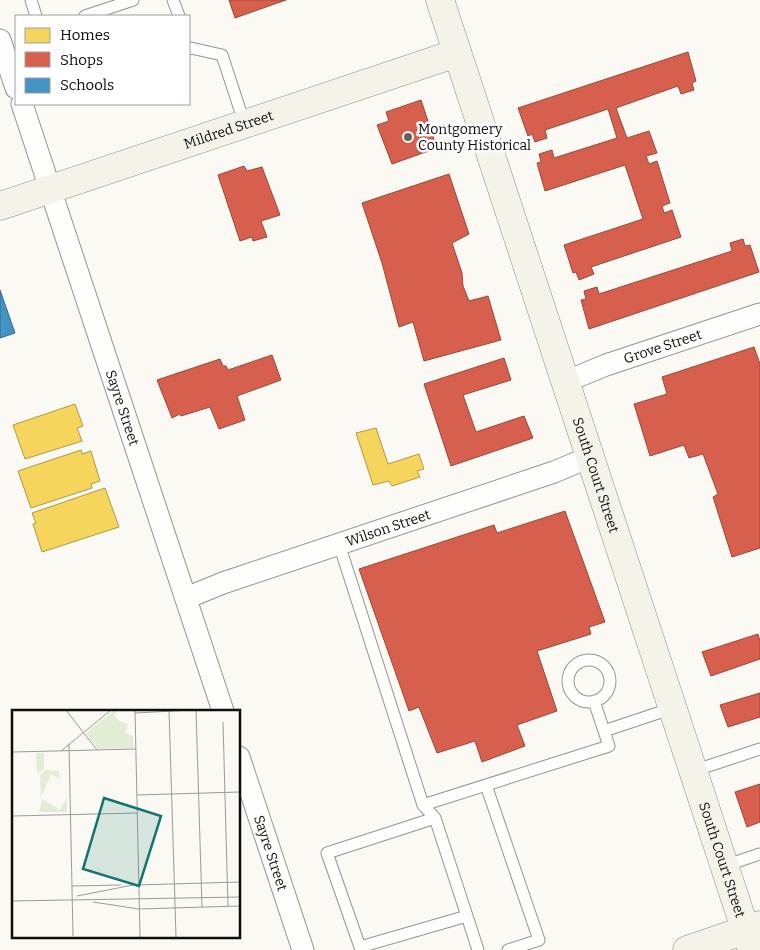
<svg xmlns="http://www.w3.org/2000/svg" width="760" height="950" font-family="Bitter,serif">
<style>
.homes{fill:#f6d55c;stroke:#b09945}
.shops{fill:#d6604d;stroke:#9a473a}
.schools{fill:#4393c3;stroke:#336b8d}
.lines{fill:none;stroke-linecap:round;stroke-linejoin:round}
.lane-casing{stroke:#949491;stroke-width:13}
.street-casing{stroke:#949491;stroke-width:23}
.secondary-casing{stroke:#8b8a88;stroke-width:29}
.lane{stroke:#fefefd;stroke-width:11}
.street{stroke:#fefefd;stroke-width:21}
.secondary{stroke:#f4f3ea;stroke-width:28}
.poi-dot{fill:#61605e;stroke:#fff;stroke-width:2}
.labels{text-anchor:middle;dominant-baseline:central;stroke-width:5;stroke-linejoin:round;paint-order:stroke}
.poi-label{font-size:14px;fill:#0e0e0e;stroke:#fff;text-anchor:start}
.street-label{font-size:14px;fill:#0e0e0e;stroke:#fff}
.inset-road{fill:none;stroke:#9c9b97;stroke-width:1}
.view{fill:#0f766e;fill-opacity:0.15;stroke:#0f766e;stroke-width:2.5}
.inset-edge{fill:none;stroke:#0e0e0e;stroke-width:2.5}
</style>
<rect width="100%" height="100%" fill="#faf9f3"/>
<path class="homes" d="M 75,404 L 83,426 L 77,428 L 82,441 L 25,459 L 13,425 Z
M 376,428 L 388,464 L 419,454 L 424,469 L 417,471 L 420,477 L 392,486 L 389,481 L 373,485 L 356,433 Z
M 81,450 L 82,454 L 91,451 L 100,481 L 91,484 L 92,488 L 31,508 L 18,471 Z
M 105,488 L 119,527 L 42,552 L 33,524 L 36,523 L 32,513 Z"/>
<path class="shops" d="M 229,0 L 286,0 L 235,18 Z
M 688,52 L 696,81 L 692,83 L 694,90 L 681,94 L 678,86 L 616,108 L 627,138 L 649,131 L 657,153 L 646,156 L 649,164 L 657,161 L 670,203 L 662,206 L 664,213 L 672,210 L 681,237 L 591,267 L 594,274 L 579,280 L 576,272 L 573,273 L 564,245 L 643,219 L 625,165 L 545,191 L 537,163 L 541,162 L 539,154 L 552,150 L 554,158 L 617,138 L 608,109 L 545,130 L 547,138 L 535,142 L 532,134 L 528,136 L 518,108 Z
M 421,100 L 437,148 L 392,164 L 377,125 L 389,121 L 386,112 Z
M 244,166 L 247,171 L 262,167 L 280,215 L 261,221 L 267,237 L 253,241 L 252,237 L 240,241 L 218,175 Z
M 449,174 L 469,234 L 452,243 L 462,273 L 463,286 L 469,301 L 488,296 L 501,340 L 424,361 L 413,322 L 399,327 L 382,263 L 362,203 Z
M 743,239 L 745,246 L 750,245 L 759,272 L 589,329 L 581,300 L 586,299 L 584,291 L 597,287 L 599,294 L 732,251 L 730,243 Z
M 754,347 L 760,364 L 760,548 L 732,557 L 713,497 L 718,494 L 703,454 L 689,458 L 684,445 L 650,456 L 634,404 L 667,394 L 662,377 Z
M 272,355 L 281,380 L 237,396 L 245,420 L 219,429 L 210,407 L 181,416 L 180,414 L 172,418 L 157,380 L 220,359 L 223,366 L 226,366 L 228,370 Z
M 504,358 L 511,380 L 463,395 L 476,432 L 524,416 L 533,438 L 451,466 L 424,384 Z
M 565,511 L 605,622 L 589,627 L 591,634 L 537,651 L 557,711 L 517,725 L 525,746 L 482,762 L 475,741 L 437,753 L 419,707 L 409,711 L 359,569 L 494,525 L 497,533 Z
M 758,634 L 760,641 L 760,659 L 711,676 L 702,652 Z
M 760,693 L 760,717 L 728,727 L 720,705 Z
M 760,784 L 760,822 L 747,827 L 735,792 Z"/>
<path class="schools" d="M 0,290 L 15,333 L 0,338 Z"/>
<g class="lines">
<defs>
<path id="lane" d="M 31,0 L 36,16
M 173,0 L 179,16
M 85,16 L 133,0
M 189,49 L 191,48 L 222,55 L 245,125
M 339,544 L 423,805 L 609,746 L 604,731 L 673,708
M568 681a21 21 0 1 1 42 0a21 21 0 1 1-42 0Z
M 594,701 L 604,731
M 693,771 L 760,749
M 486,785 L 539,940 L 508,950
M 423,805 L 435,818 L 327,853 L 360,947 L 467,916 L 478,950
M 435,818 L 467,916
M 724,866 L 760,854"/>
<g id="street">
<path d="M 0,40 L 16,88"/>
<path id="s1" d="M 22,104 L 223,711"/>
<path id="s2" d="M 565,382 L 606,365 L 760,314"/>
<path id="s3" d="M 186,598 L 223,583 L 554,472 L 590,457"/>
<path id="s4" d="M 239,757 L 303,950"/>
</g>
<g id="secondary">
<path id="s5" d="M 440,0 L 752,950"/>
<path id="s6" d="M 0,206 L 457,53"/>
<path d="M 687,950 L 760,925"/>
</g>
</defs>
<use href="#lane" class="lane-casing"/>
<use href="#street" class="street-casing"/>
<use href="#secondary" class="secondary-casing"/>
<use href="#lane" class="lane"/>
<use href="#street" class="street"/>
<use href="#secondary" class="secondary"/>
</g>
<circle class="poi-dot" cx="408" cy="137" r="5"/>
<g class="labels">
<g class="poi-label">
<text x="418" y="129">Montgomery<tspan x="418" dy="16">County Historical</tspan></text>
</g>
<g class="street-label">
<text stroke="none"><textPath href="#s6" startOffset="241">Mildred Street</textPath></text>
<text stroke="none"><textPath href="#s2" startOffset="104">Grove Street</textPath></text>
<text stroke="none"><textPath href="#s1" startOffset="320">Sayre Street</textPath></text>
<text stroke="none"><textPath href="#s5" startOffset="500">South Court Street</textPath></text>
<text stroke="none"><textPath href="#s3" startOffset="214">Wilson Street</textPath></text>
<text stroke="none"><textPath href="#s4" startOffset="101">Sayre Street</textPath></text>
<text stroke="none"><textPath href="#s5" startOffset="905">South Court Street</textPath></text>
</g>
</g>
<g transform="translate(12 710)">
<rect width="228" height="228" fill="#faf9f3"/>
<path d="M 103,0 L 107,0 L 102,5 L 107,11 L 116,14 L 113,23 L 121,26 L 122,38 L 86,39 L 74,23 ZM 34,60 L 47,61 L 48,69 L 39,64 L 29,87 L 28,65 ZM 55,87 L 55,102 L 27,102 L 30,89 L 48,100 Z" fill="#e3edd6"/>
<path d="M 24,43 L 32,43 L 32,59 L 25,64 Z" fill="#e3edd6"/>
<path class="inset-road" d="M 54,0 L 85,40M 123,0 L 128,227M 157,0 L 164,227M 184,0 L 190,197M 123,3 L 180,0M 211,12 L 216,196M 57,34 L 61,226M 49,41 L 99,0M 0,42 L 124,39M 125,85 L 228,82M 0,106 L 125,103M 124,175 L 228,172M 60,176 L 109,175M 65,186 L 121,175M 0,191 L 228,187M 81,192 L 127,199M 127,199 L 228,196"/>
<path class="view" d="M 92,88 L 149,106 L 127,176 L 71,159 Z"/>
<rect width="228" height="228" class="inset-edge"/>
</g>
<rect x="15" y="15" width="175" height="90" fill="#ffffff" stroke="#9f9f9f"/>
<rect x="25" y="28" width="25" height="15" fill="#f6d55c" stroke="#9f9f9f"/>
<text x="60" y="40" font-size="15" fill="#0e0e0e">Homes</text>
<rect x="25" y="52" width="25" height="15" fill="#d6604d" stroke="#9f9f9f"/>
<text x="60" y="65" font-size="15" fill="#0e0e0e">Shops</text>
<rect x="25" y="78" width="25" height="15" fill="#4393c3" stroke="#9f9f9f"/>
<text x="60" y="90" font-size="15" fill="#0e0e0e">Schools</text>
</svg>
